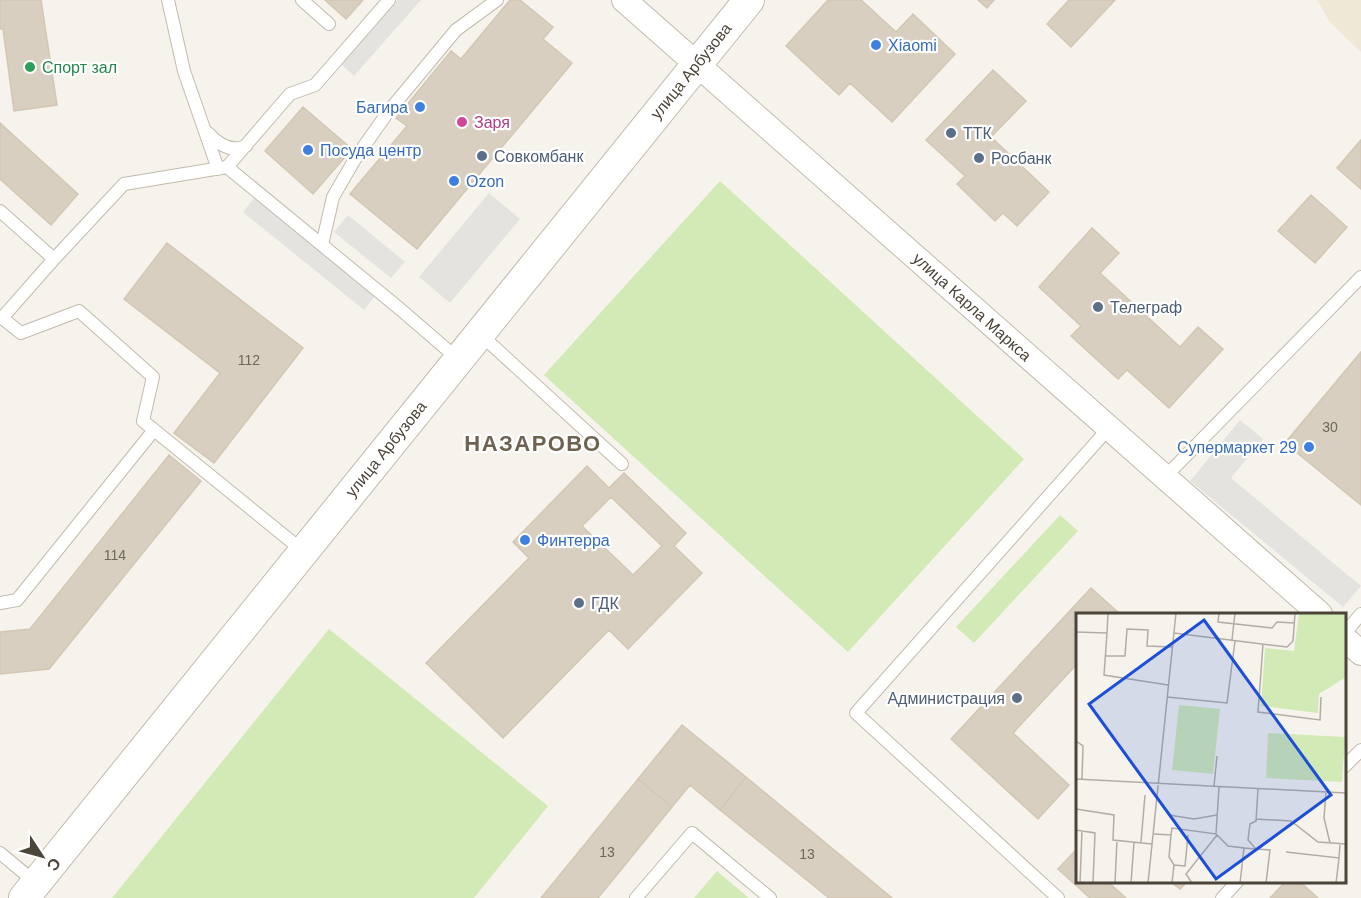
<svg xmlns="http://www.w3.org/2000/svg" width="1361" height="898" font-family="Helvetica,sans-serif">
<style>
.education{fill:#efe8d6}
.green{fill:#d2eab5}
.parking{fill:#e5e3e0}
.building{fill:#d8cfc1;stroke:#d3c7b4;stroke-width:1.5;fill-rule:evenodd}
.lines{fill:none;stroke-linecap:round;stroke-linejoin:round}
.service-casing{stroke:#c2bbae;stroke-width:14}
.minor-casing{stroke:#c2bbae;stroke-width:26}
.tertiary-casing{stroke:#c2bbae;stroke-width:32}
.service{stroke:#fff;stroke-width:12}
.minor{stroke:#fff;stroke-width:24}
.tertiary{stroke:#fff;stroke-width:30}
.shop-dot{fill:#3f7fe0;stroke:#fff;stroke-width:2}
.leisure-dot{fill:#2e9e5b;stroke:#fff;stroke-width:2}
.hotel-dot{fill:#d1479c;stroke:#fff;stroke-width:2}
.service-dot{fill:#5c6f8a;stroke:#fff;stroke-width:2}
.labels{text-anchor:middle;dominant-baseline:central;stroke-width:4.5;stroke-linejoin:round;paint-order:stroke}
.number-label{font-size:14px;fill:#6e675b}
.shop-label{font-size:16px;fill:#366cbe;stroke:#fff;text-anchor:start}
.leisure-label{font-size:16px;fill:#27864d;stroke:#fff;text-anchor:start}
.street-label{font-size:16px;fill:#4b4439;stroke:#fff}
.hotel-label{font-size:16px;fill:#b23c85;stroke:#fff;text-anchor:start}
.service-label{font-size:16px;fill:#4e5e75;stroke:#fff;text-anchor:start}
.district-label{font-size:22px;font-weight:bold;letter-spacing:1.5px;fill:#6e6250;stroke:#fff}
.inset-road{fill:none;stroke:#b2ada4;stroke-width:1.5}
.view{fill:#1d4ed8;fill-opacity:0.15;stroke:#1d4ed8;stroke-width:3}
.inset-edge{fill:none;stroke:#4b4439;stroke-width:3}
</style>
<rect width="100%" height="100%" fill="#f6f3ec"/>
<path class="education" d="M 1317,0 L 1361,0 L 1361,52 L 1330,22 Z"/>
<path class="green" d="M 720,181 L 1024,459 L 848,652 L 544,375 Z
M 1060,515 L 1078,531 L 974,643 L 956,627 Z
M 329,629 L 548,806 L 474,898 L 112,898 Z
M 717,871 L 749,898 L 694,898 Z"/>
<path class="parking" d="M 397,0 L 421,0 L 354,76 L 341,64 Z
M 489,193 L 520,219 L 450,303 L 419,277 Z
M 255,197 L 375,296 L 364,310 L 243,212 Z
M 348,215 L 405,262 L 391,278 L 334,232 Z
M 1240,420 L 1263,439 L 1231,478 L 1361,586 L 1343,607 L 1190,481 Z"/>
<path class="building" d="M 0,0 L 41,0 L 57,105 L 14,111 L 3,29 L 0,29 Z
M 325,0 L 363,0 L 346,19 Z
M 510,0 L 520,0 L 553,27 L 543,39 L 572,63 L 417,249 L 350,194 L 407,126 L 396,118 L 451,51 L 461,59 Z
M 828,0 L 861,0 L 896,32 L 913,14 L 955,54 L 892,122 L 850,83 L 839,95 L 786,46 Z
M 978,0 L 994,0 L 987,8 Z
M 1069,0 L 1115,0 L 1071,47 L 1047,24 Z
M 993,70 L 1026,101 L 991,137 L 1049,192 L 1017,226 L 1003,213 L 995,221 L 957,184 L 965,176 L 926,140 Z
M 303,107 L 352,149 L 313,194 L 265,151 Z
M 0,123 L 78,194 L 51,225 L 0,179 Z
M 1361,140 L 1361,189 L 1337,168 Z
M 1311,195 L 1347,227 L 1315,263 L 1278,231 Z
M 1092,228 L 1119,253 L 1100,273 L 1180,347 L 1198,327 L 1223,349 L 1169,408 L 1127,370 L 1118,379 L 1071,336 L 1081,326 L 1039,287 Z
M 167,243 L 303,348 L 214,463 L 174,433 L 220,373 L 124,299 Z
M 1361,352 L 1361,505 L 1285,443 Z
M 169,455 L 201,481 L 49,669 L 0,674 L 0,632 L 30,629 Z
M 587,466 L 609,488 L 624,473 L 686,533 L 674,546 L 702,573 L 628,649 L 609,630 L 503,738 L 426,663 L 529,558 L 513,542 ZM 611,497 L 662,546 L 633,575 L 582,526 Z
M 1091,588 L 1120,614 L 1078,614 L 1078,663 L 1013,733 L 1069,785 L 1038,819 L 951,739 Z
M 682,725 L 746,777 L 720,810 L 690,785 L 672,807 L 638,779 Z
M 746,777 L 892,898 L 829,898 L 720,810 Z
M 638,779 L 672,807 L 598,898 L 541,898 Z
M 1075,851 L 1078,854 L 1078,882 L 1108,882 L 1126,898 L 1090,898 L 1058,869 Z
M 1171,882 L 1187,882 L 1180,889 Z
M 1285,882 L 1300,882 L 1318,898 L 1270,898 Z"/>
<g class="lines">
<defs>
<path id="service" d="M 168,0 L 184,71 L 218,169
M 302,0 L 329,24
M 389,0 L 315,85 L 290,94 L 227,167 L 400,309 L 458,359
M 208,133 C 218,144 231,153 246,146
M 0,211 L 54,259 L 124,184 L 227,167
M 322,245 L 333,197 L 355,159 L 388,112 L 456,30 L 497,0
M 54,259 L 2,318 L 21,333 L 79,311 L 153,377 L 143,421 L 303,551
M 480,334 L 622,464
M 1164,478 L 1361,277
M 0,603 L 17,600 L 154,430
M 1344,634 L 1361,614
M 1344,767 L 1361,750
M 0,853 L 36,883
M 636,898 L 692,833 L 770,898
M 1058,898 L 856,713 L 1108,429
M 1222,898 L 1237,882"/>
<path id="minor" d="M 624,0 L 1320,614
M 1344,638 L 1361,653"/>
<path id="tertiary" d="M 24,898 L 749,0"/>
</defs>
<use href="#service" class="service-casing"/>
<use href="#minor" class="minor-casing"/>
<use href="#tertiary" class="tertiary-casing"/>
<use href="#service" class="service"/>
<use href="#minor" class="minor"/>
<use href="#tertiary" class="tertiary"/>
</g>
<g class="shop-dot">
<circle cx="876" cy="45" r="6"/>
<circle cx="420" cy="107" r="6"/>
<circle cx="308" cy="150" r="6"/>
<circle cx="454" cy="181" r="6"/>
<circle cx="1309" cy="447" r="6"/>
<circle cx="525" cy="540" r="6"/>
</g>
<circle class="leisure-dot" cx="30" cy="67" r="6"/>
<circle class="hotel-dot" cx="462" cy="122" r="6"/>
<g class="service-dot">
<circle cx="951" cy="133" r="6"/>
<circle cx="482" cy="156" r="6"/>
<circle cx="979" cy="158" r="6"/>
<circle cx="1098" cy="307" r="6"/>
<circle cx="579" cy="603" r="6"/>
<circle cx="1017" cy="698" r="6"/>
</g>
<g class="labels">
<g class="number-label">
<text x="249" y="360">112</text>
<text x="1330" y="427">30</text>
<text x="115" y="555">114</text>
<text x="607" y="852">13</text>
<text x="807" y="854">13</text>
</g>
<g class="shop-label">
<text x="888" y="45">Xiaomi</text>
<text x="408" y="107" text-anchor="end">Багира</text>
<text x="320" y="150">Посуда центр</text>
<text x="466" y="181">Ozon</text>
<text x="1297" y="447" text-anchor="end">Супермаркет 29</text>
<text x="537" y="540">Финтерра</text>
</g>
<g class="leisure-label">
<text x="42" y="67">Спорт зал</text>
</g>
<g class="street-label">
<text transform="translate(691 71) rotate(-51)">улица Арбузова</text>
<text transform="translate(972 307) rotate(42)">улица Карла Маркса</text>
<text transform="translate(386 449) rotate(-51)">улица Арбузова</text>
</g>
<g class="hotel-label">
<text x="474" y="122">Заря</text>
</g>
<g class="service-label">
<text x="963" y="133">ТТК</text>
<text x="494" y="156">Совкомбанк</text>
<text x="991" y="158">Росбанк</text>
<text x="1110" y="307">Телеграф</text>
<text x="591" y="603">ГДК</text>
<text x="1005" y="698" text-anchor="end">Администрация</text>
</g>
<g class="district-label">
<text x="533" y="443">НАЗАРОВО</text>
</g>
</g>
<g transform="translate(1076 613)">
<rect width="270" height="270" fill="#f6f3ec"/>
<path d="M 223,0 L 270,0 L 270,64 L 243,81 L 242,100 L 185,93 L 189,35 L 218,38 ZM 103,92 L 144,96 L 137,161 L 96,157 ZM 192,120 L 269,124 L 266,169 L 190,165 Z" fill="#d2eab5"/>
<path class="inset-road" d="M 143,0 L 142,9 L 196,15 L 201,9 L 218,10M 0,19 L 31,20 L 32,0M 31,20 L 28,62 L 92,72M 98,20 L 211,34 L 217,28 L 219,0M 156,27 L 159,0M 187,31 L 182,99 L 244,107 L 245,84M 30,43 L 49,43 L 51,16 L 72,17 L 71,33 L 96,34M 91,84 L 151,90 L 159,28M 0,128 L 7,133 L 6,166M 0,166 L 270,180M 138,173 L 141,143M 250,179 L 248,205 L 254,230M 0,196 L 38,202 L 37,227 L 76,231M 93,202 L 118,206 L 141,202M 180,206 L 215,208 L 242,229 L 270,231M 0,217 L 19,220 L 17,270M 78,221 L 95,222 L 96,215 L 140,221 L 143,174M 140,221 L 152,233 L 168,235 L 164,270M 95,222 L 93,244 L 98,252 L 109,253 L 112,222M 65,229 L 69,182M 168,235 L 180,236 L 172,227 L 174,211 L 180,208 L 182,176M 180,236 L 194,237 L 190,270M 210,239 L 263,245 L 264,231M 4,270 L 6,217M 39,270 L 41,227M 55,270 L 58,229M 72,270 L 100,0M 96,270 L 98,252M 116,270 L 110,261 L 141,222M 260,270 L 263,245"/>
<path class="view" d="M 128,7 L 255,182 L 140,266 L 13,91 Z"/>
<rect width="270" height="270" class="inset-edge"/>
</g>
<g transform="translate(42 856) rotate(126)" stroke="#ffffff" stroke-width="4.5" paint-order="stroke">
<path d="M0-4.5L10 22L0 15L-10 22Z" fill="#4b4439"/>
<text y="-9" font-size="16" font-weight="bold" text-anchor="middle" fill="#4b4439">С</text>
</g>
</svg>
